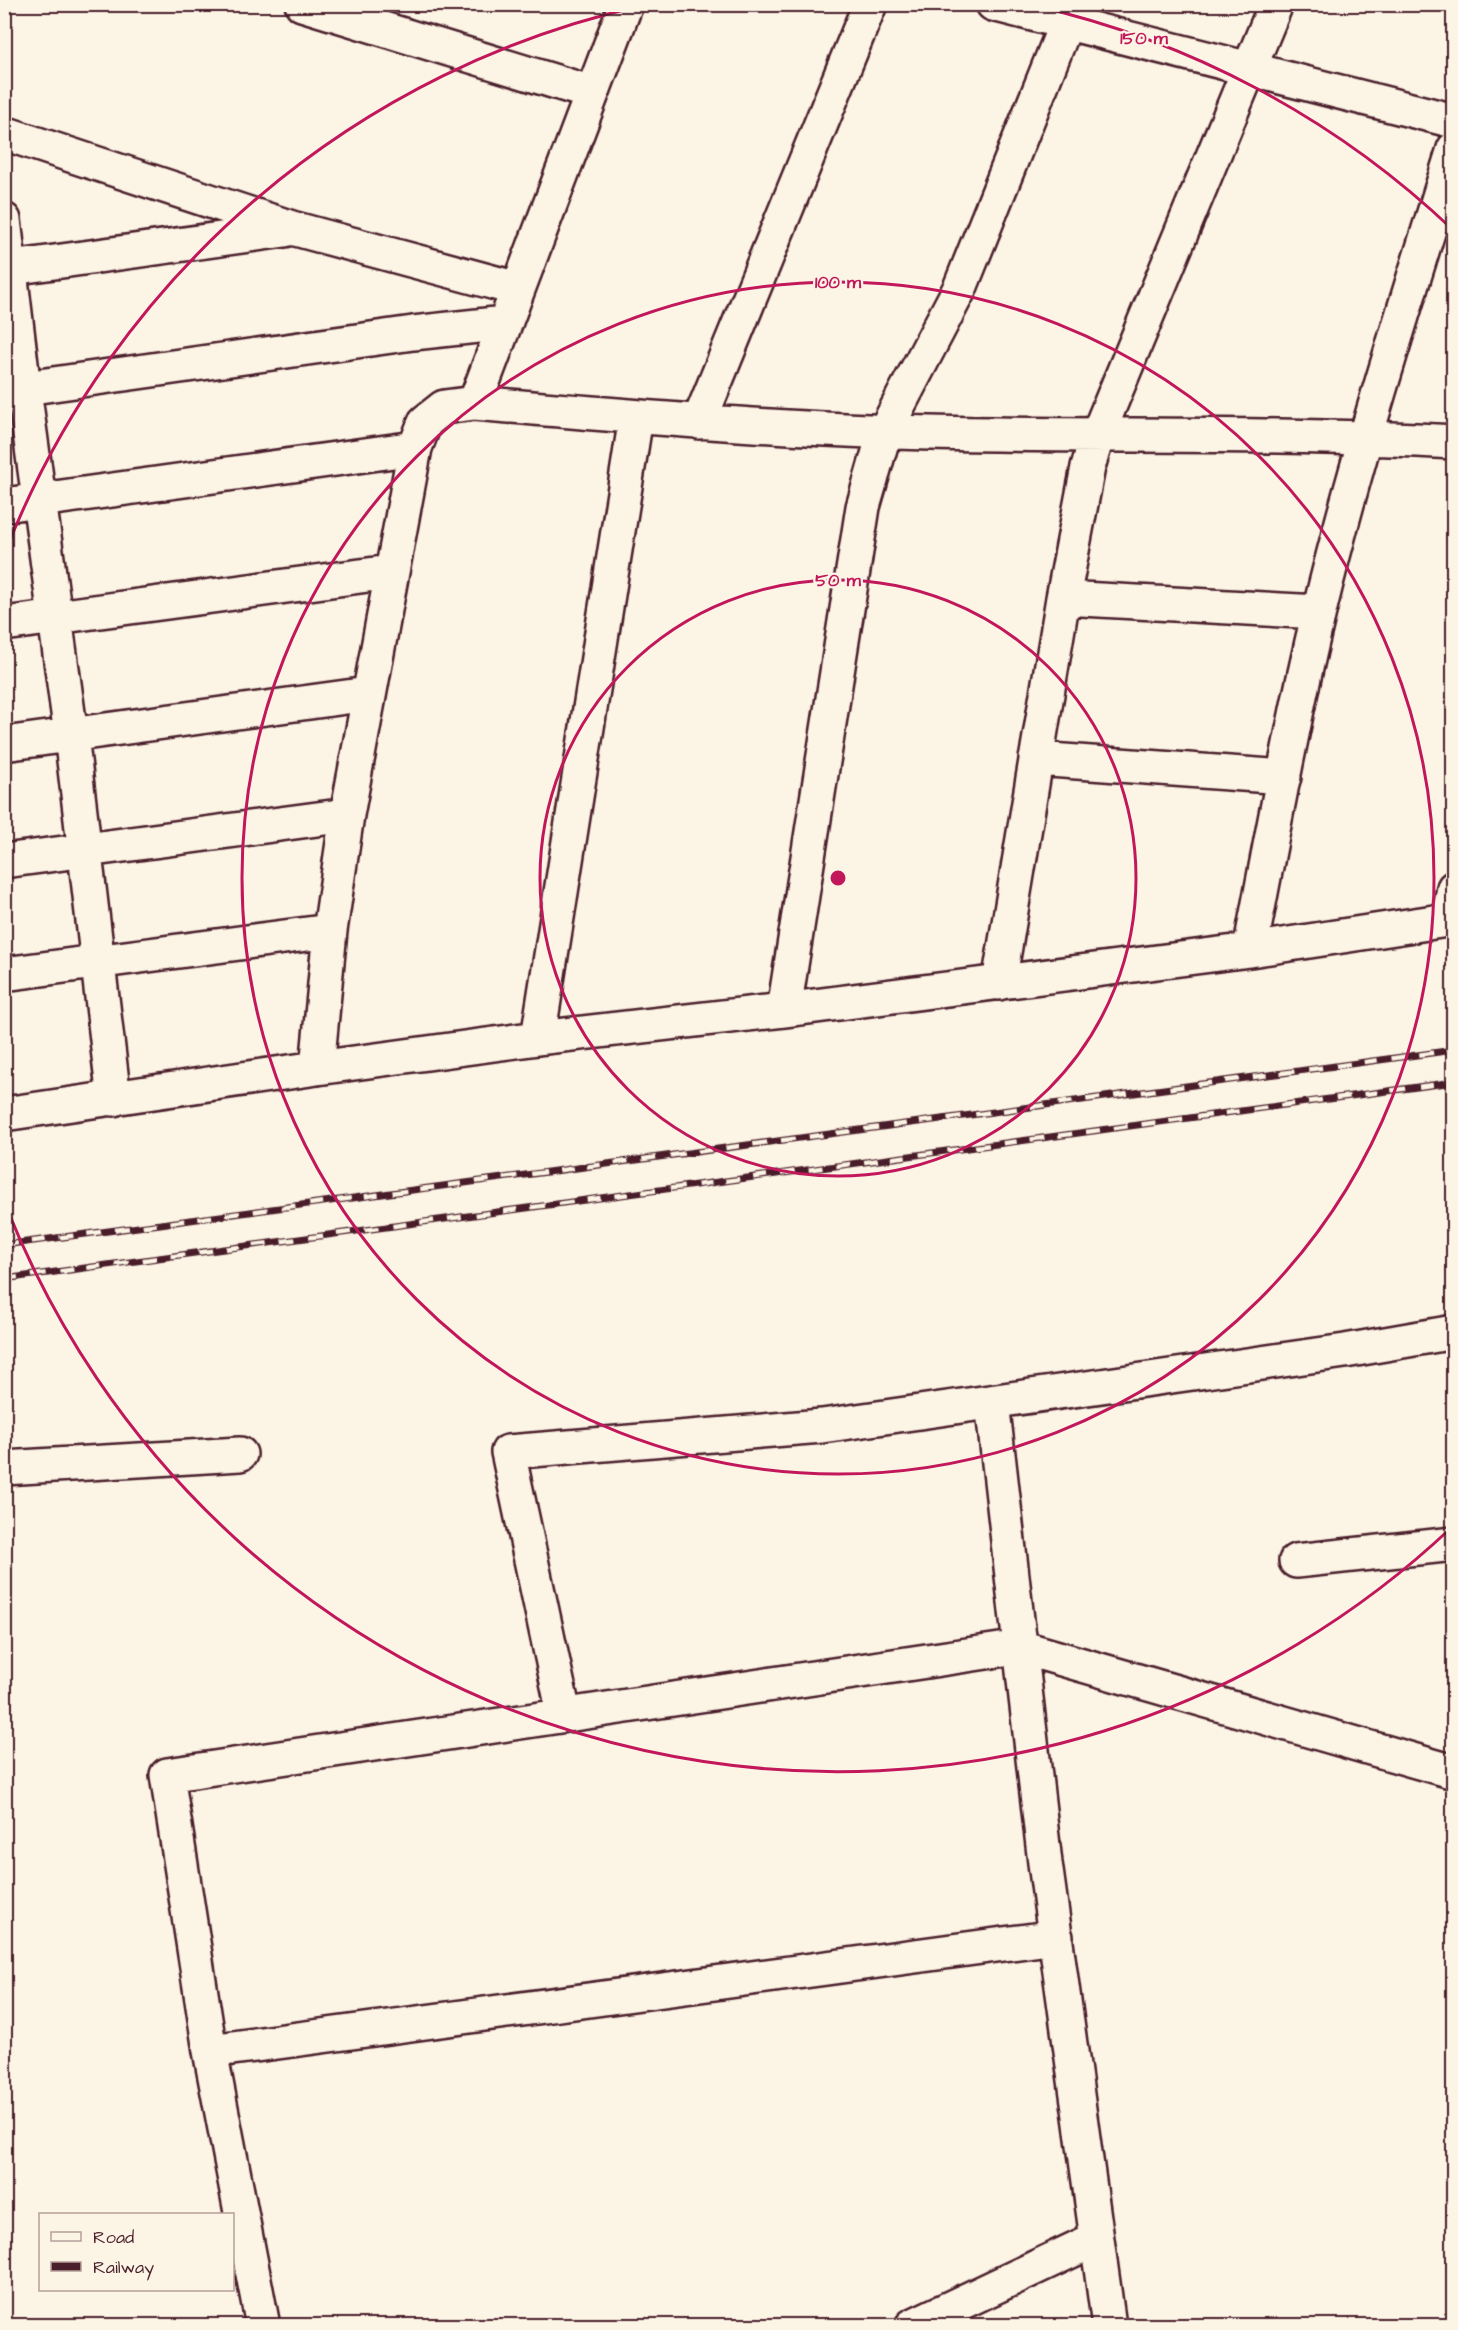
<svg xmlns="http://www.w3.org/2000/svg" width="1458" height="2330" font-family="'Architects Daughter',sans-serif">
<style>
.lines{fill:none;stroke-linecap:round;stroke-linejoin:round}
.street-casing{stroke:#4a1f2b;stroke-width:38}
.street{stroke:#fcf5e5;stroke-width:33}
.rail-casing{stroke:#4a1f2b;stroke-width:7}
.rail{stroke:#fcf5e5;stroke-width:4.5;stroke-dasharray:14;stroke-linecap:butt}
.ring{fill:none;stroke:#c2185b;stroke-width:3}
.centre{fill:#c2185b;stroke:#fcf5e5;stroke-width:3}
.ring-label{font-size:18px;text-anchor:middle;font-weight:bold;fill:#c2185b;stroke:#fcf5e5;stroke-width:4.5;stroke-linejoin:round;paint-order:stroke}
</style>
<rect width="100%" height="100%" fill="#fcf5e5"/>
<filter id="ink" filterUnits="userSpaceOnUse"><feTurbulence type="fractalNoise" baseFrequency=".0167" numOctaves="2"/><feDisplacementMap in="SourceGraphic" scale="12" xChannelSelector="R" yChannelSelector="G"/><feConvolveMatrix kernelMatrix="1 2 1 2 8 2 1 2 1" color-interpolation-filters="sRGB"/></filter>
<g filter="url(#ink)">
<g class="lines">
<defs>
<path id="street" d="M 302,4 L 592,93
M 993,4 L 1454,121
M 4,133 L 292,228 L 518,289
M 4,220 L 24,389 L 71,735 L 114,1099
M 4,269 L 285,230
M 4,391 L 413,333 L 505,323
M 475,403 L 626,4
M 699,422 L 870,4
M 4,505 L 415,448
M 1063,598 L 1319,612
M 4,624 L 390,572
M 4,744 L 368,694
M 1036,759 L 1284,777
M 4,861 L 347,815
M 1448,920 L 1454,888
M 1250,950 C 1272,837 1292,724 1319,612 C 1357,455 1406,303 1454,149
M 4,974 L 330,931
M 999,983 L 1063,598 L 1088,467 L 1098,434 L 1276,4
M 784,1010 L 863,507 L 885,431 L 960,288 L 1074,4
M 538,1038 L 636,417
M 317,1068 L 330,931 L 347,815 L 415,448 L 425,422 L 444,407 L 475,403 C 648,418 822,433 996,434 C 1149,436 1301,433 1454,442
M 4,1114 L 317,1068 L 538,1038 L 784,1010 L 1250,950 L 1454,919
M 992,1402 L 1045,1863 L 1109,2326
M 4,1468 L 240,1454
M 1296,1561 L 1454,1544
M 564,1714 L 508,1452 L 822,1426 L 1345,1351 L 1454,1332
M 210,2051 L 1056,1937
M 263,2326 L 210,2051 L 167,1775 L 1020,1647 L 1454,1772
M 912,2326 L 1096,2239"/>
</defs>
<use href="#street" class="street-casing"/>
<use href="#street" class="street"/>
<defs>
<path id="rail" d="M 4,1245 L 1454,1050
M 4,1279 L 1454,1082"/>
</defs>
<use href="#rail" class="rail-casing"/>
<use href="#rail" class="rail"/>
</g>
</g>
<g class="ring">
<circle cx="838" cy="878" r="298"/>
<circle cx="838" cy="878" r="596"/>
<path d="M1453 1526A894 894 0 0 1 6 1206M6 550A894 894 0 0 1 645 5M1031 5A894 894 0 0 1 1453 230"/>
</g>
<circle cx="838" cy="878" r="9" class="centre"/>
<g class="ring-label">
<text x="1144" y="44">150 m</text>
<text x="838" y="288">100 m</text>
<text x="838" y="586">50 m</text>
</g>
<rect width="1458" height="2330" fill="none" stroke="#fcf5e5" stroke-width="24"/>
<rect x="12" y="12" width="1434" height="2306" fill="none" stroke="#4a1f2b" stroke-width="2" filter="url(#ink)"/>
<rect x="39" y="2213" width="195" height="78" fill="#fcf5e5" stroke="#b59f9b" stroke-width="1.5"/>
<rect x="51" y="2232" width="30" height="9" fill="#fcf5e5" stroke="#b59f9b" stroke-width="1.5"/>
<text x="93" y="2243" font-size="18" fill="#4a1f2b">Road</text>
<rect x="51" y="2262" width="30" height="9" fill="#4a1f2b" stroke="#b59f9b" stroke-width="1.5"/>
<text x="93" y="2273" font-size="18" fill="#4a1f2b">Railway</text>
</svg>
